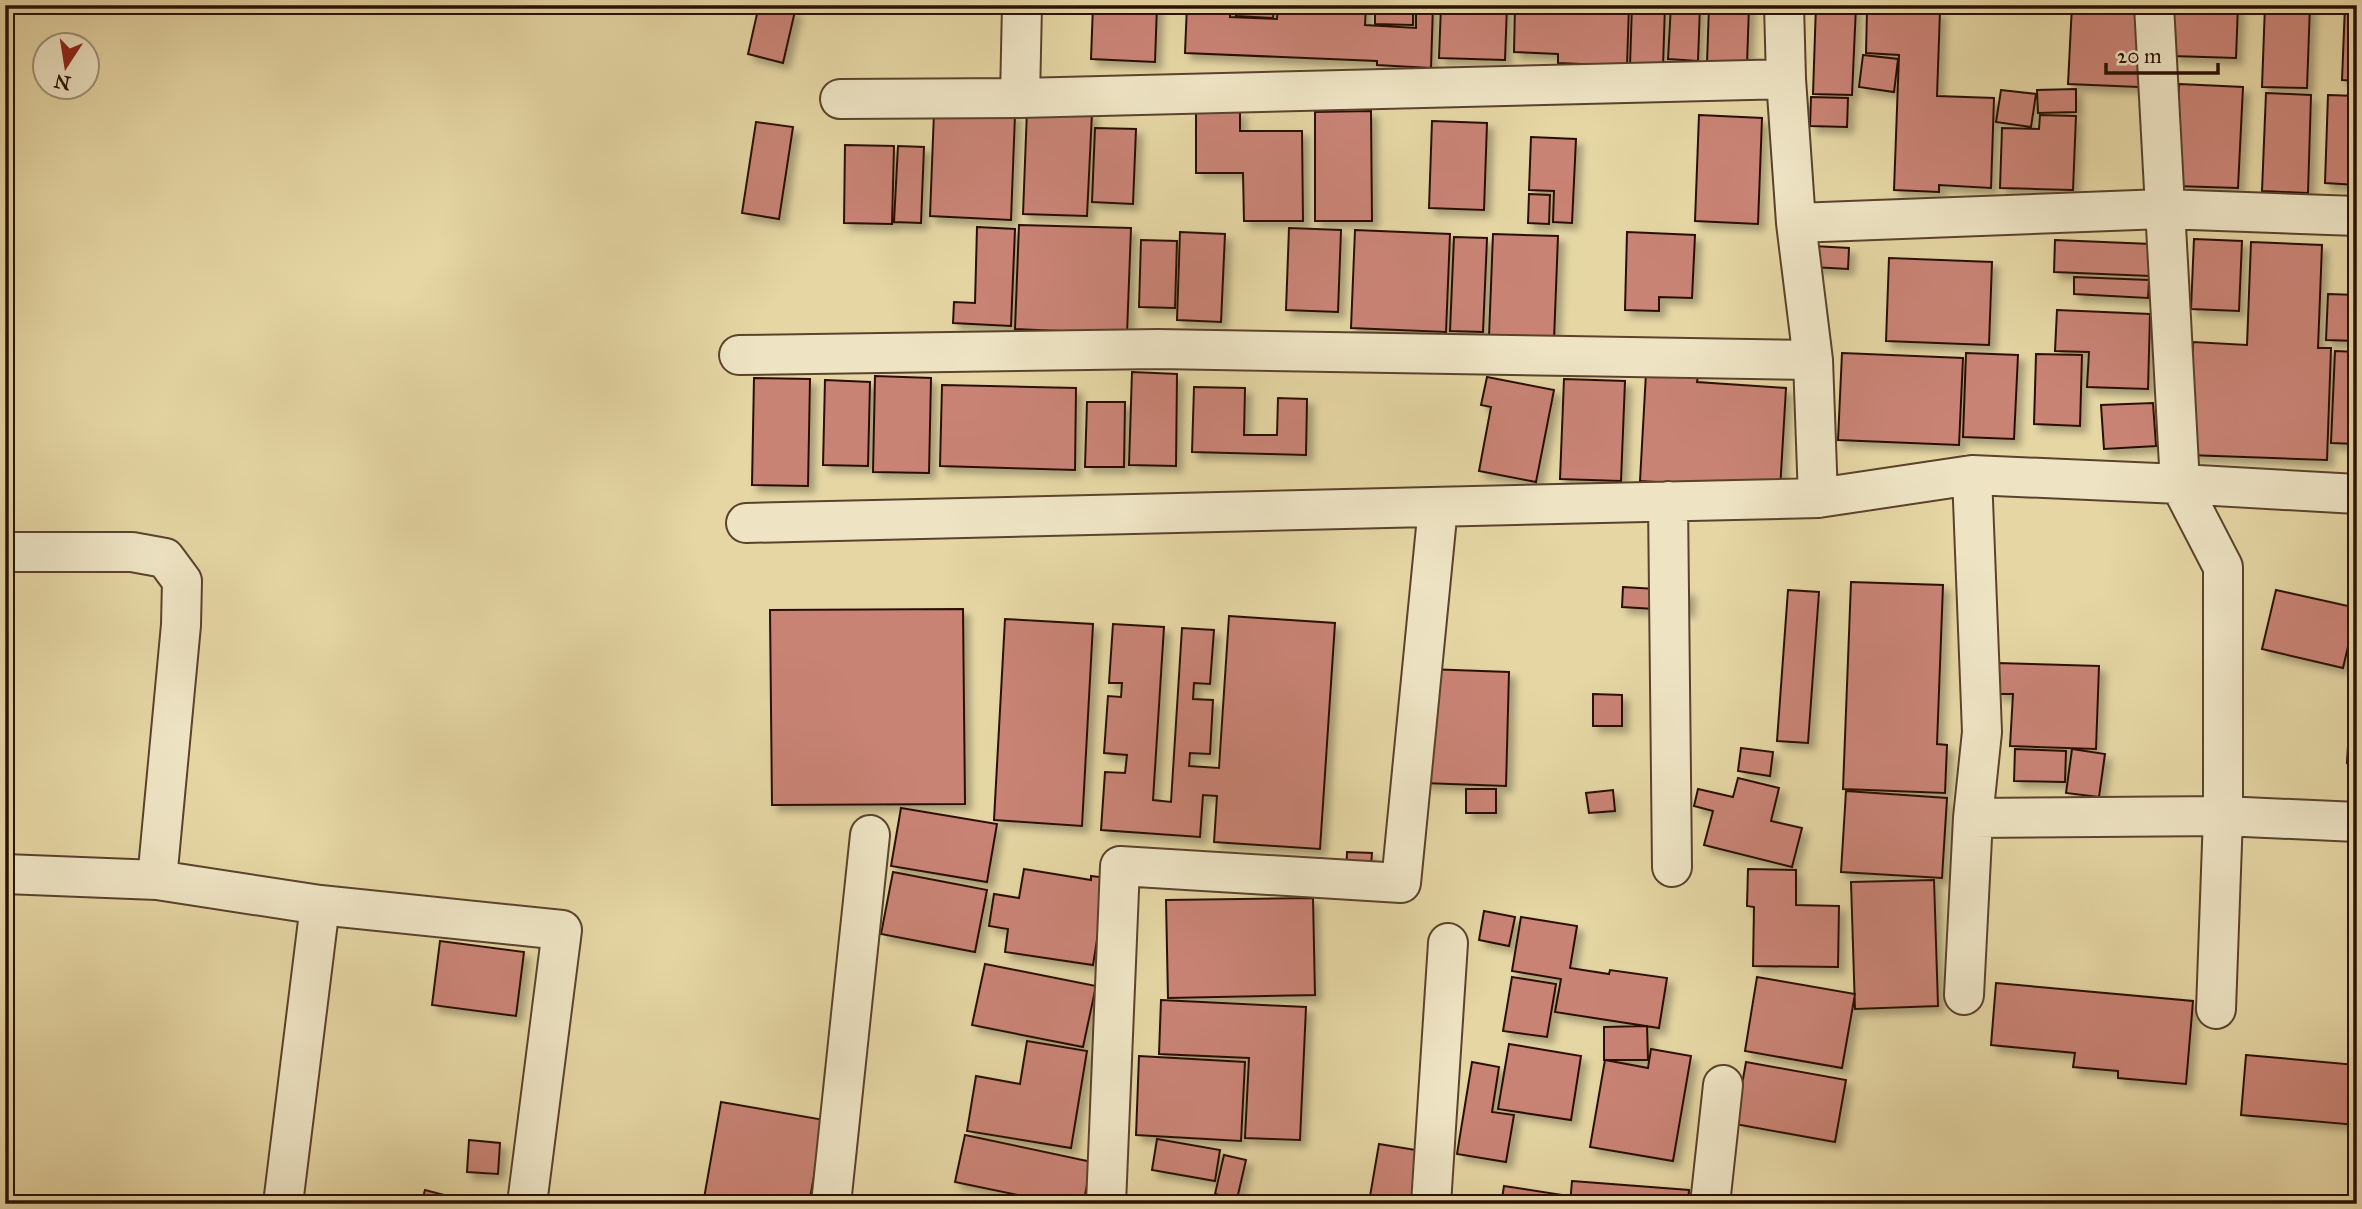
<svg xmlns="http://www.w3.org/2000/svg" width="2362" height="1209" font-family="'IM FELL Great Primer',serif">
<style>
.building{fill:#c98375;stroke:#2b1104;stroke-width:2;filter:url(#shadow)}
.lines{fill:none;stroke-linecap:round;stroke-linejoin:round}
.minor-casing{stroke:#5a422c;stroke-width:42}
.minor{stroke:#eee4c4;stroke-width:38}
</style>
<defs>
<filter id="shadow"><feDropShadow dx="6" dy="6" stdDeviation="3.5" flood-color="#0004"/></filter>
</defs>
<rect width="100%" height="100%" fill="#e5d6a4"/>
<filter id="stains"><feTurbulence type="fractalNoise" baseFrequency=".00286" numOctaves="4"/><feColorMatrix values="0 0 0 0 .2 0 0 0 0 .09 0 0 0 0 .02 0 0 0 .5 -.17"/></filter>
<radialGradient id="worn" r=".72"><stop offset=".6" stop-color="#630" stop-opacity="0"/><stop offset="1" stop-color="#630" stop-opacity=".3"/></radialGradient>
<path class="building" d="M 759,5 L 795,11 L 783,63 L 748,54 Z
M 1093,5 L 1157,5 L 1155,62 L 1091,59 Z
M 1187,5 L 1231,5 L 1230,17 L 1277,19 L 1278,5 L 1366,5 L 1365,25 L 1416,28 L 1416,5 L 1433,5 L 1431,68 L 1377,65 L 1377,61 L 1185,53 Z
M 1236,5 L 1274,5 L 1273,18 L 1236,16 Z
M 1375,5 L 1413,5 L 1413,25 L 1375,24 Z
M 1441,5 L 1507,5 L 1505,60 L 1439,58 Z
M 1515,5 L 1629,5 L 1627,66 L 1558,63 L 1558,54 L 1514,52 Z
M 1632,5 L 1665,5 L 1663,67 L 1630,66 Z
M 1671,5 L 1700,5 L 1698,61 L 1668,59 Z
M 1709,5 L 1749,5 L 1747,65 L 1707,63 Z
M 1816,5 L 1856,6 L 1852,95 L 1813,94 Z
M 2072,5 L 2142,5 L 2139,87 L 2068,84 Z
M 2174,5 L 2238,5 L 2236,58 L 2172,56 Z
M 2265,5 L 2310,5 L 2307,88 L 2262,87 Z
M 2345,5 L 2357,5 L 2357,81 L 2342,80 Z
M 1867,8 L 1940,11 L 1937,96 L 1994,98 L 1991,188 L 1939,185 L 1939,192 L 1894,190 L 1899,55 L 1866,53 Z
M 1863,55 L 1898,59 L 1894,92 L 1859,87 Z
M 2179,84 L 2243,87 L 2238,188 L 2175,186 Z
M 2076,89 L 2076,112 L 2038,113 L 2037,90 Z
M 2001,90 L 2036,94 L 2031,127 L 1996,122 Z
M 2266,93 L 2311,95 L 2308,193 L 2262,191 Z
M 2328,95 L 2357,96 L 2357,185 L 2325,183 Z
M 1811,97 L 1848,98 L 1847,127 L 1810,126 Z
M 1027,110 L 1092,113 L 1087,216 L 1023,214 Z
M 1240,111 L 1240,131 L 1302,131 L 1303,221 L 1244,221 L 1243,173 L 1196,173 L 1196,112 Z
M 1371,111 L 1372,221 L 1315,221 L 1315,112 Z
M 934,112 L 1015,114 L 1011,220 L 930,216 Z
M 1699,115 L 1762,118 L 1758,224 L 1695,221 Z
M 2040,115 L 2076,116 L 2073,190 L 2000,188 L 2002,128 L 2039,129 Z
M 1432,121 L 1487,123 L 1484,210 L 1429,208 Z
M 756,122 L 793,127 L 779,219 L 742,213 Z
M 1095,128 L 1136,129 L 1133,204 L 1092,202 Z
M 1531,137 L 1576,139 L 1572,223 L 1553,222 L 1554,191 L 1529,190 Z
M 845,145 L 894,146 L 892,224 L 844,223 Z
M 898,146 L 924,147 L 921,223 L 894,222 Z
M 1529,194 L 1550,195 L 1549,224 L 1528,223 Z
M 1019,225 L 1131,228 L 1127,334 L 1015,329 Z
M 977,227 L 1015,229 L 1011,326 L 953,323 L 954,302 L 975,303 Z
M 1289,228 L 1341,230 L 1338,312 L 1286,310 Z
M 1355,230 L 1450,234 L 1446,332 L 1351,328 Z
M 1180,232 L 1225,234 L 1221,322 L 1177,320 Z
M 1627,232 L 1695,235 L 1692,298 L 1659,297 L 1659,311 L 1625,310 Z
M 1493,234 L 1558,236 L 1554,340 L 1489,337 Z
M 1454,237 L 1487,238 L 1483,332 L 1450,331 Z
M 2194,239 L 2242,241 L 2239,311 L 2191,309 Z
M 1141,240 L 1177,241 L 1175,308 L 1139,307 Z
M 2055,240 L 2151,244 L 2150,276 L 2054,272 Z
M 2251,242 L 2322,245 L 2318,348 L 2331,348 L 2327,460 L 2188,455 L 2193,342 L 2247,345 Z
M 1813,246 L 1849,248 L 1848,269 L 1812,267 Z
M 1889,258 L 1992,262 L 1989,345 L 1886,341 Z
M 2074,277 L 2149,280 L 2148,298 L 2074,294 Z
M 2328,294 L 2357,295 L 2357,341 L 2326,340 Z
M 2057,310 L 2150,314 L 2148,389 L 2087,387 L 2089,352 L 2055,351 Z
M 2335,351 L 2357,352 L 2357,444 L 2331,443 Z
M 1842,353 L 1963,358 L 1959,445 L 1838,440 Z
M 1966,353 L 2018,355 L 2014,439 L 1963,437 Z
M 2036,354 L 2082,355 L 2080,426 L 2034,424 Z
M 1132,372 L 1177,374 L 1176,466 L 1129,465 Z
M 1646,373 L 1698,376 L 1697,382 L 1786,388 L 1780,490 L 1640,481 Z
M 875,376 L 931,378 L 929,473 L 873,472 Z
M 1487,377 L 1554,390 L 1536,482 L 1479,471 L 1491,407 L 1481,405 Z
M 754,378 L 810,379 L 808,486 L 752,485 Z
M 1564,379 L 1625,381 L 1621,481 L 1560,479 Z
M 825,380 L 870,382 L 868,466 L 823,465 Z
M 942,385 L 1076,388 L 1075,470 L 940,466 Z
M 1194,387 L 1245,388 L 1244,435 L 1277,435 L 1278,398 L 1307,399 L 1306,455 L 1192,452 Z
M 1087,402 L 1125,402 L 1124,467 L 1085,467 Z
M 2153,403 L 2156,446 L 2104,449 L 2101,405 Z
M 1851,582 L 1943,585 L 1937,744 L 1947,745 L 1945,793 L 1843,789 Z
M 1623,587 L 1689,591 L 1688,611 L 1622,607 Z
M 1788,590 L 1819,592 L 1808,743 L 1777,741 Z
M 2276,590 L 2357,608 L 2343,668 L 2262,649 Z
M 963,609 L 965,804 L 772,805 L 770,610 Z
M 1229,616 L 1335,623 L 1320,849 L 1214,842 L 1217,796 L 1203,795 L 1200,837 L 1101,830 L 1105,772 L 1125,773 L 1127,755 L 1104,753 L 1108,696 L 1121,697 L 1122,683 L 1109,683 L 1113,624 L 1164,627 L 1153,800 L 1171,802 L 1182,628 L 1214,630 L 1210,684 L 1194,683 L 1193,699 L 1213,700 L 1210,754 L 1190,753 L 1189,766 L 1219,768 Z
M 1005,619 L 1093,624 L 1082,826 L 994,820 Z
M 1997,663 L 2099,666 L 2096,749 L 2010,746 L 2013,694 L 1996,694 Z
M 1426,669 L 1509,672 L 1506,786 L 1423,783 Z
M 2357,679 L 2357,725 L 2352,725 Z
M 1593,694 L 1622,695 L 1622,726 L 1593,726 Z
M 2349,729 L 2357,730 L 2357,764 L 2347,763 Z
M 1741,748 L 1773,752 L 1770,776 L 1738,771 Z
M 2015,749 L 2066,751 L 2065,782 L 2014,781 Z
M 2072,749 L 2105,754 L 2099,797 L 2066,793 Z
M 1738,778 L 1779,788 L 1771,821 L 1802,828 L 1792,867 L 1704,845 L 1713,811 L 1694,806 L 1698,789 L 1733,797 Z
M 1466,789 L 1496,789 L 1496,813 L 1466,813 Z
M 1613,790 L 1615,811 L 1589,813 L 1586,793 Z
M 1846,791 L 1947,798 L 1942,878 L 1841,872 Z
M 901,808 L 997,824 L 987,882 L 891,866 Z
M 1347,852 L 1372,853 L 1370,879 L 1346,878 Z
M 1024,869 L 1091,880 L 1091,876 L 1107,878 L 1093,965 L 1005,952 L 1008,929 L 989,926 L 994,894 L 1019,898 Z
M 1748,869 L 1796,870 L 1796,905 L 1839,906 L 1838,967 L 1753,966 L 1754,907 L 1747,906 Z
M 893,872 L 987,890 L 975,952 L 881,934 Z
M 1934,880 L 1938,1006 L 1855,1009 L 1851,882 Z
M 1313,898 L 1315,995 L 1168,998 L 1166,900 Z
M 1484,911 L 1515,917 L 1509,946 L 1479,940 Z
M 1521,917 L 1577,926 L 1570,968 L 1609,974 L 1610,970 L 1667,978 L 1659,1028 L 1555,1012 L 1561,979 L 1512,971 Z
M 440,941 L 524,952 L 516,1016 L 432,1005 Z
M 985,964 L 1096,986 L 1083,1047 L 972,1025 Z
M 1512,977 L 1556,984 L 1547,1037 L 1503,1031 Z
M 1757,977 L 1855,994 L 1842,1068 L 1745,1051 Z
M 1996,983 L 2193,1001 L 2186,1084 L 2118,1078 L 2118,1071 L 2073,1067 L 2075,1053 L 1991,1045 Z
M 1161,1000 L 1306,1007 L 1300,1140 L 1245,1138 L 1249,1058 L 1159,1054 Z
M 1647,1026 L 1648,1060 L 1604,1060 L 1604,1027 Z
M 1027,1041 L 1087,1051 L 1071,1148 L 967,1131 L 976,1076 L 1020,1084 Z
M 1509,1044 L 1581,1056 L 1571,1120 L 1498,1109 Z
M 1651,1049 L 1691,1056 L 1673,1161 L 1590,1147 L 1605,1060 L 1648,1068 Z
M 2246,1055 L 2356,1065 L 2357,1058 L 2357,1125 L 2241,1115 Z
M 1139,1056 L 1245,1062 L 1241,1141 L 1136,1135 Z
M 1472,1062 L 1499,1067 L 1492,1112 L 1514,1115 L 1506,1162 L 1457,1154 Z
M 1746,1062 L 1846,1080 L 1835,1142 L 1735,1124 Z
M 721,1102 L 824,1120 L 809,1204 L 703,1204 Z
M 965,1135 L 1092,1162 L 1083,1204 L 1061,1204 L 955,1182 Z
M 1157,1139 L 1220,1150 L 1215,1181 L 1152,1170 Z
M 469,1140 L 500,1143 L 498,1174 L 467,1172 Z
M 1379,1144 L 1422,1151 L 1413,1204 L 1369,1202 Z
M 1224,1155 L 1246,1160 L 1237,1199 L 1215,1194 Z
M 1572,1181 L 1689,1190 L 1688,1204 L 1570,1204 Z
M 1504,1186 L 1569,1196 L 1568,1204 L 1501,1204 Z
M 425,1190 L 478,1204 L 421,1204 Z
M 976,1196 L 1043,1204 L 975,1204 Z"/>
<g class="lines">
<defs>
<path id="minor" d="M 2154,5 L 2180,484 L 2357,494
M 1786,79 L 1796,223 L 2163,209 L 2357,216
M 1020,98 L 1022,5
M 840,99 L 1020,98 L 1786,79 L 1784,5
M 1796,223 L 1813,360 L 1818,498 L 1972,475 L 2180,484 L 2223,567 L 2223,816 L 2216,1009
M 739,355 L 1158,349 L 1813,360
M 1668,501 L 1672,867
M 746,523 L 1818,498
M 5,552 L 132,552 L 165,558 L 182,581 L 181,625 L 157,880
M 1973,818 L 2223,816 L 2357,822
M 5,874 L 157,880 L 320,905
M 1964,995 L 1973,818 L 1982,732 L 1972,475
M 283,1204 L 320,905 L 562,930 L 527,1204
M 831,1204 L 870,835
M 1106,1204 L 1120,866 L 1401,883 L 1438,507
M 1431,1204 L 1448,943
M 1710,1204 L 1723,1085"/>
</defs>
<use href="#minor" class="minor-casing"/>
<use href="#minor" class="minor"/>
</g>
<rect width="2362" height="1209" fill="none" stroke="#e5d6a4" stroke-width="28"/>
<rect x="7" y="7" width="2348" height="1195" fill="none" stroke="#2b1104" stroke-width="3.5"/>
<rect x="14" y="14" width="2334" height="1181" fill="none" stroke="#2b1104" stroke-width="2"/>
<g transform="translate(66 66) rotate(192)"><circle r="33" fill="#eee4c4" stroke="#a09077" stroke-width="2"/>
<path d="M0-5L12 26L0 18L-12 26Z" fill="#8f2418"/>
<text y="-10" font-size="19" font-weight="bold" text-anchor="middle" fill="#2b1104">N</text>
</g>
<path d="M2106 63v10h112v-10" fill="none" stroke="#2b1104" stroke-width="3.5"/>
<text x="2117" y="63" font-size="21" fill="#2b1104" stroke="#eee4c4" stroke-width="5" paint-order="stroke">20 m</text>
<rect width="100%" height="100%" filter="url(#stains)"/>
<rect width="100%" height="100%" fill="url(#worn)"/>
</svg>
